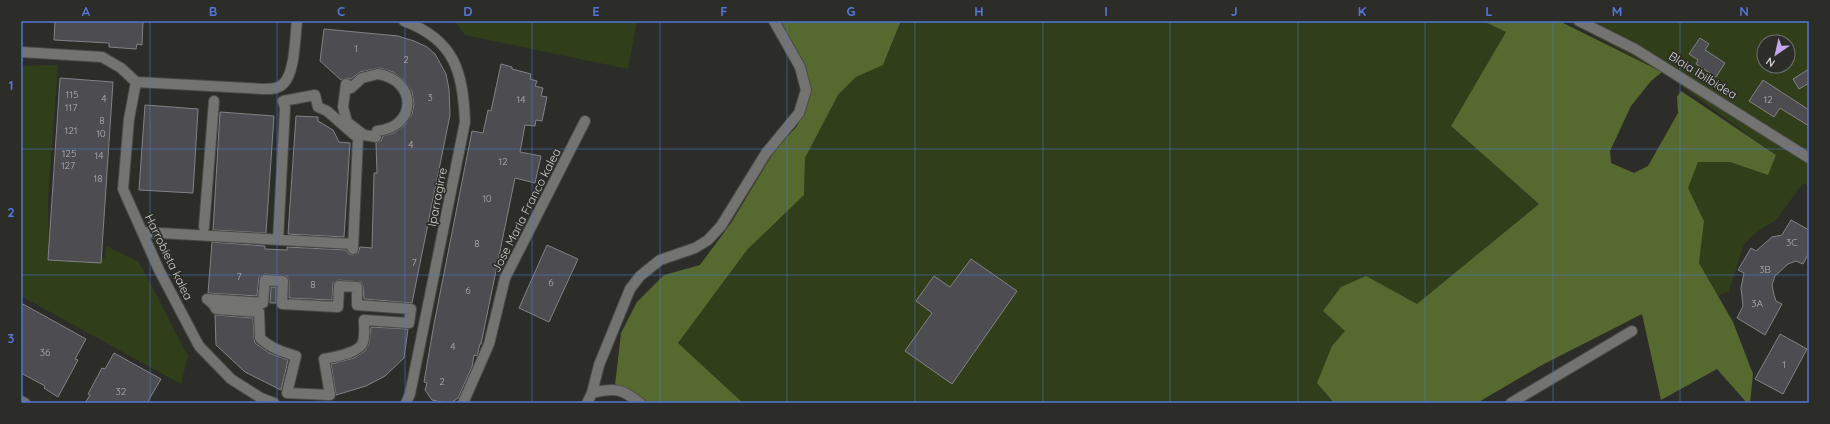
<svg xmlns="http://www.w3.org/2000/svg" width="1830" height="424" font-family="Quicksand,sans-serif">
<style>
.green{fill:#313e1a;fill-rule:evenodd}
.forest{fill:#566a30}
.building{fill:#4d4c50;stroke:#838186}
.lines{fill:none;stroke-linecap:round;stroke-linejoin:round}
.minor-casing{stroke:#4a4b47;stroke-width:12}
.minor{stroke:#737472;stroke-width:10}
.grid{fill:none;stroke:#5376d6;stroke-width:1;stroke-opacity:0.55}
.labels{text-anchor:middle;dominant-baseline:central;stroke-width:3.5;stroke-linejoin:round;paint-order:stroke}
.number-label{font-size:10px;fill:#b0b0b0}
.street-label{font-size:12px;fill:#d1d2d0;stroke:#2c2d29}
.neatline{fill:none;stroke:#5376d6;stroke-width:1.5}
.grid-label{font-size:13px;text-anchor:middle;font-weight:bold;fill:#5376d6}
</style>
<rect width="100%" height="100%" fill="#2c2d29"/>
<path class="green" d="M 455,21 L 637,21 L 628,69 L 465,35 Z
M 902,21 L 1483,21 L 1507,32 L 1451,126 L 1539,204 L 1417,305 L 1317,383 L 1334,403 L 743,403 L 678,343 L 747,250 L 804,195 L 805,158 L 838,95 L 856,77 L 883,65 Z
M 1567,21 L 1809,21 L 1809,186 L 1803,183 L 1776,220 L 1758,231 L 1744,244 L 1729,291 L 1718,296 L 1699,263 L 1704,221 L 1687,188 L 1698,162 L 1730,162 L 1768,175 L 1776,155 L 1662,72 ZM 1764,42 L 1788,42 L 1788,66 L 1764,66 Z
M 58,65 L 48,198 L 49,257 L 105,258 L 106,246 L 139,262 L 188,356 L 181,384 L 21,296 L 21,66 Z"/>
<path class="forest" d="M 778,21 L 901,21 L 883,65 L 856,77 L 838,95 L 805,158 L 804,195 L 747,250 L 678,343 L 743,403 L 630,403 L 615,385 L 621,333 L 637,302 L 664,275 L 700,265 L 731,223 L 775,150 L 797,126 L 808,102 Z
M 1483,21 L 1559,21 L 1662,72 L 1651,81 L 1631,106 L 1610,151 L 1611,163 L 1634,173 L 1648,166 L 1678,113 L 1677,97 L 1681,91 L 1776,155 L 1768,175 L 1730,162 L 1698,162 L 1688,188 L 1704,221 L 1699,263 L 1733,322 L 1753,374 L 1750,403 L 1747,403 L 1717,369 L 1661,400 L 1642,314 L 1542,365 L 1477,403 L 1334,403 L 1317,383 L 1332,346 L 1345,331 L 1323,311 L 1341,287 L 1366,276 L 1417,304 L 1539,204 L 1451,126 L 1506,32 Z"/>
<path class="building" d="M 55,21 L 143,21 L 142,45 L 137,44 L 136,49 L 109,47 L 109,43 L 54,40 Z
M 324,29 L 398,36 L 414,41 L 427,47 L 435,54 L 446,74 L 449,89 L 450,115 L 412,303 L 364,299 L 363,287 L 361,282 L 339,280 L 333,283 L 332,300 L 289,298 L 289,281 L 287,276 L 265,274 L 259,277 L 257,296 L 208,293 L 212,242 L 265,246 L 265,249 L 287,250 L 287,247 L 347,250 L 349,254 L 353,255 L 358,253 L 360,247 L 372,248 L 374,173 L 377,173 L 376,143 L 381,141 L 383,136 L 394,133 L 405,125 L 412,114 L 414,104 L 412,92 L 404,80 L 393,72 L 380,68 L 360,72 L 351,79 L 347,78 L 341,80 L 320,61 Z
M 1700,38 L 1709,44 L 1705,50 L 1725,63 L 1716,77 L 1696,64 L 1698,60 L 1689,54 Z
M 501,64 L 512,67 L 512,69 L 531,74 L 530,79 L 537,81 L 535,86 L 543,88 L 541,96 L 547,97 L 542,121 L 536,120 L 535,126 L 525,125 L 520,152 L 541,156 L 535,183 L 515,178 L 481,344 L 480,344 L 477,356 L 474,355 L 472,367 L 458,398 L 451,403 L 446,403 L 432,400 L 425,390 L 427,383 L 424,382 L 434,324 L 472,131 L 483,133 L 488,110 L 491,111 Z
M 1809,69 L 1809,83 L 1799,89 L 1793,79 Z
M 60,78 L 113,82 L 101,263 L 48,260 Z
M 1763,80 L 1809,110 L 1809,126 L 1780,108 L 1774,117 L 1749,101 Z
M 145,105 L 198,109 L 193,193 L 139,190 Z
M 220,112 L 274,116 L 266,233 L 213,230 Z
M 296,116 L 318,117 L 318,121 L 333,130 L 339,142 L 350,143 L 344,237 L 288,234 Z
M 1791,220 L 1809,230 L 1809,253 L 1803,264 L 1796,261 L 1788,264 L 1775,276 L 1772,285 L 1774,295 L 1776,301 L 1782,304 L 1765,335 L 1737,318 L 1743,306 L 1741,288 L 1744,273 L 1738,270 L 1751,248 L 1756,251 L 1772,237 L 1782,235 Z
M 547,245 L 578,259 L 549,322 L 519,308 Z
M 971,259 L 1017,291 L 952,384 L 905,351 L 932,313 L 916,301 L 934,276 L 950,287 Z
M 271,287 L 276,287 L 276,303 L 270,303 Z
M 21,303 L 86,339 L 75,359 L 78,360 L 58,397 L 44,388 L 45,386 L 21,373 Z
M 215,315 L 253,318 L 254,338 L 255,343 L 269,353 L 288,360 L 281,390 L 245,372 L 216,345 Z
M 371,327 L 408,329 L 404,358 L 385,376 L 366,386 L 336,395 L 331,364 L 354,358 L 365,351 L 369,343 Z
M 1780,334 L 1807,349 L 1783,394 L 1755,379 Z
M 114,353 L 161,379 L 147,403 L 85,403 L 90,395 L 88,394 L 102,368 L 105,369 Z"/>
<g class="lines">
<defs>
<path id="minor" d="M 404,21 C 455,40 463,72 465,122 L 410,394 L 406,403
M 1579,21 L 1635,49 L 1809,158
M 21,52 L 102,57 L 121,68 L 136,82 L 263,89 C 271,89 279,89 284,83 C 295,72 295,37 297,21
M 378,74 C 417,80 418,127 377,131 L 376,137 L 364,135 L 347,122 L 343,107 L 346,84 L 351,88 L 362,78 Z
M 136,82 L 129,119 L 123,189 L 159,270 L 199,346 L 231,379 L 261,398 L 274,403
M 204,227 L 214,101
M 142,232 L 353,244
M 278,240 L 285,108 L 283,101 L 315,95 L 318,107 L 327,111 L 358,138 L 353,249
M 265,280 L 283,281 L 282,304 L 338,307 L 339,286 L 357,287 L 357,305 L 411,309 L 409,323 L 364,320 C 364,327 365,335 363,342 C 360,353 334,357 324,359 L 330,395 L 287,393 L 296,356 C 283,352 270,348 260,338 L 259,312 L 216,309 L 213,304 L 207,299 L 263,303 Z
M 592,393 C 615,387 622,389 640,403
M 21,401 L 25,403
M 463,403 L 489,344 L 505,278 L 585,121
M 587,403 L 592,393 L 599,365 L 630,289 L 640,276 L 660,260 L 695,248 L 708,240 L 721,226 L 766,153 L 799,113 L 806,90 L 800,67 L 774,21
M 1511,403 L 1632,331"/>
</defs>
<use href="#minor" class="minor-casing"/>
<use href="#minor" class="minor"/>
</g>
<path class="grid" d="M 150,21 L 150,403M 277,21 L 277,403M 405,21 L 405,403M 532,21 L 532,403M 660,21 L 660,403M 787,21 L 787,403M 915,21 L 915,403M 1043,21 L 1043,403M 1170,21 L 1170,403M 1298,21 L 1298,403M 1425,21 L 1425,403M 1553,21 L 1553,403M 1680,21 L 1680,403M 21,149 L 1809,149M 21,275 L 1809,275"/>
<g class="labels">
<g class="number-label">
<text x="356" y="48">1</text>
<text x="406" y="59">2</text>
<text x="72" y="94">115</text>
<text x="430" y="97">3</text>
<text x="104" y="98">4</text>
<text x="521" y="99">14</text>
<text x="1768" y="99">12</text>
<text x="71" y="107">117</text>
<text x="102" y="120">8</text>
<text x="71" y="130">121</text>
<text x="101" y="133">10</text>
<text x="411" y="144">4</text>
<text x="69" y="153">125</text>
<text x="99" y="155">14</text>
<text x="503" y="161">12</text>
<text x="68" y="165">127</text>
<text x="98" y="178">18</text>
<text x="487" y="198">10</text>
<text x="1792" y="242">3C</text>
<text x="477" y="243">8</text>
<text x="414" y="262">7</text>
<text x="1765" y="269">3B</text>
<text x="239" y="276">7</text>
<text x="551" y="282">6</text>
<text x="313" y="284">8</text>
<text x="468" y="290">6</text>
<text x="1757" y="303">3A</text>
<text x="453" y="346">4</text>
<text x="45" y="352">36</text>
<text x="1784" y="364">1</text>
<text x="442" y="381">2</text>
<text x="121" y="391">32</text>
</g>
<g class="street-label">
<text transform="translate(1703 75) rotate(32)">Blaia Ibilbidea</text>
<text transform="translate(437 197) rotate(-79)">Iparragirre</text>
<text transform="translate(526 210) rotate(-63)">Jose Maria Franco kalea</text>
<text transform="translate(169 257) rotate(64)">Harrobieta kalea</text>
</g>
</g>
<rect width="1830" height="424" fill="none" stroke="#2c2d29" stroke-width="44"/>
<g transform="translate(1776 54) rotate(214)"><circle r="19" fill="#2c2d29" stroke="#6e6f6c"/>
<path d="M0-3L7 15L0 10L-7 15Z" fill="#c7a6ef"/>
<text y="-6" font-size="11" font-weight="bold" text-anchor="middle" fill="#d1d2d0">N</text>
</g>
<rect x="22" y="22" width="1786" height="380" class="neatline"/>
<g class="grid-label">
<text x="86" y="16">A</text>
<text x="213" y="16">B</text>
<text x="341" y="16">C</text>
<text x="468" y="16">D</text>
<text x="596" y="16">E</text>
<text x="724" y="16">F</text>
<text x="851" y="16">G</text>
<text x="979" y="16">H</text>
<text x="1106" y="16">I</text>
<text x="1234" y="16">J</text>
<text x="1362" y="16">K</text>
<text x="1489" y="16">L</text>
<text x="1617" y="16">M</text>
<text x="1744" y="16">N</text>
<text x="11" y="90">1</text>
<text x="11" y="217">2</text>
<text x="11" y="343">3</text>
</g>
</svg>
